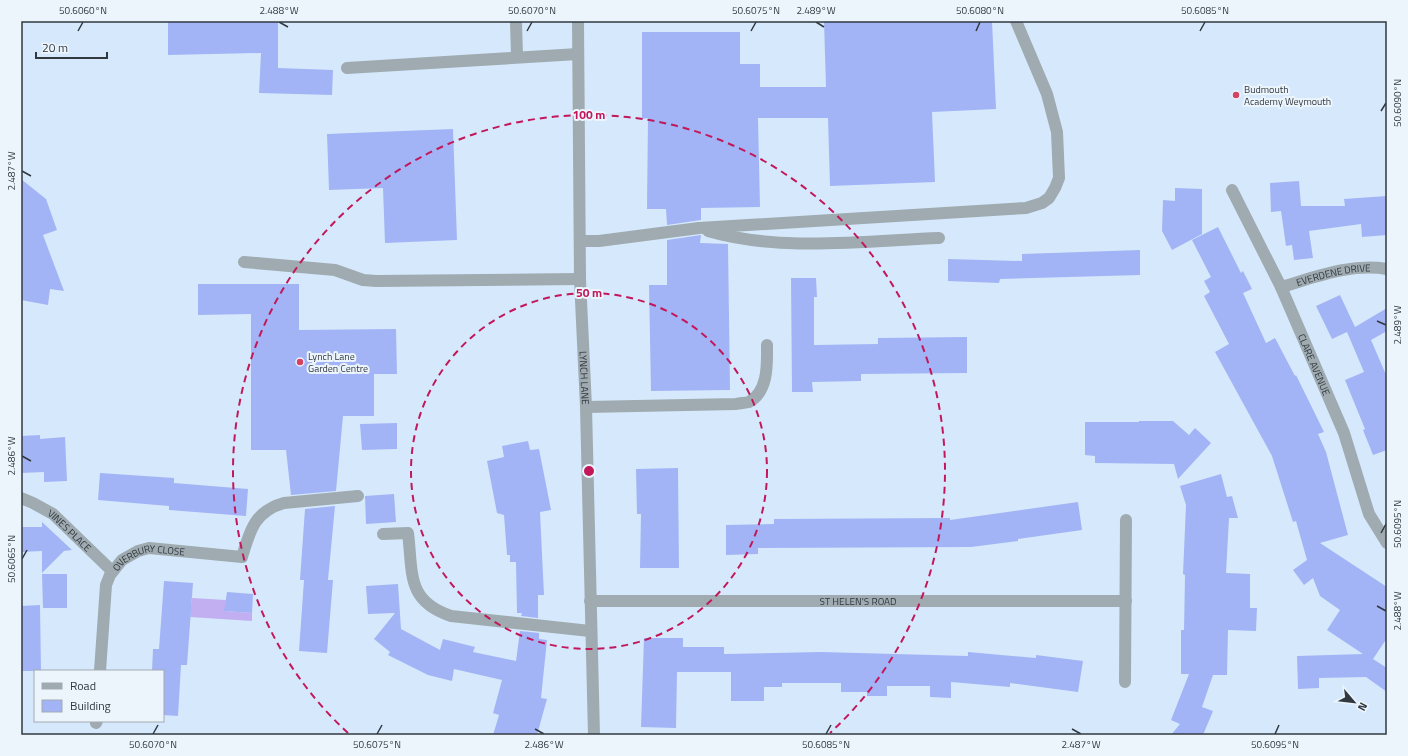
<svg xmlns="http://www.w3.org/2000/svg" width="1408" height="756" font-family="'Titillium Web',sans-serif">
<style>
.green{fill:#c1aff1}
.building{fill:#a2b4f5}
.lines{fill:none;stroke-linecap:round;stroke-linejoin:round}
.minor{stroke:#9fabb0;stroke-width:12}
.ticks{fill:none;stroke:#313840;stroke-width:1.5}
.ring{fill:none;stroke:#c2185b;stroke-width:2;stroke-dasharray:7 5}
.poi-dot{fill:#d34363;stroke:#edf5fc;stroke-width:1.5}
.labels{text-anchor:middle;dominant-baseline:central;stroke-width:4;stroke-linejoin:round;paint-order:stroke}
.poi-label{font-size:10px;fill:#313840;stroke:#edf5fc;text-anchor:start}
.street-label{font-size:10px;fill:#313840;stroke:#edf5fc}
.centre{fill:#c2185b;stroke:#edf5fc;stroke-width:2}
.ring-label{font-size:12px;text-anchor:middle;font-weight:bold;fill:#c2185b;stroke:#edf5fc;stroke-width:4;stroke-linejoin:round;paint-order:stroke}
.neatline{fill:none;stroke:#313840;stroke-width:1.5}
.ticks-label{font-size:10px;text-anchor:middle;fill:#313840}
</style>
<rect width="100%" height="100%" fill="#d6e9fc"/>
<path class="green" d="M 192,598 L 226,600 L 225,611 L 252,613 L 252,621 L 190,617 Z"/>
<path class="building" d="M 168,21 L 278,21 L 278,68 L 333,70 L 332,95 L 259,93 L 261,53 L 168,55 Z
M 824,21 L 992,21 L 996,109 L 932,112 L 935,182 L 830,186 L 828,118 L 758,118 L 760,207 L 701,208 L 701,220 L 667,225 L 666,209 L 647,209 L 648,118 L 642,119 L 642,32 L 740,32 L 740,64 L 760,64 L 760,87 L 826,87 Z
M 453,129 L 457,240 L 385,243 L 383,188 L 329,190 L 327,134 Z
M 21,179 L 46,199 L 57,230 L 43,235 L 64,291 L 50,289 L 48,305 L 21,300 Z
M 1299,181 L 1301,206 L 1345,206 L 1344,199 L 1387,196 L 1387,235 L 1362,237 L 1361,224 L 1309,231 L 1313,258 L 1294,260 L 1292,245 L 1286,246 L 1281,211 L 1271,212 L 1270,183 Z
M 1175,188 L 1202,189 L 1202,234 L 1172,250 L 1162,231 L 1163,200 L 1175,201 Z
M 1218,227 L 1241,273 L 1243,271 L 1252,289 L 1243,293 L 1266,343 L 1275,338 L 1295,376 L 1296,375 L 1324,432 L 1318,434 L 1326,452 L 1348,535 L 1320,543 L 1387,587 L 1387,638 L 1373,659 L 1387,668 L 1387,692 L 1366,677 L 1319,678 L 1319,688 L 1298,689 L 1297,656 L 1363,654 L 1327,630 L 1340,610 L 1320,596 L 1313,578 L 1304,585 L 1293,570 L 1307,560 L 1296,521 L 1293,522 L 1272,456 L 1215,352 L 1229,344 L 1204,296 L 1210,292 L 1204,281 L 1211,277 L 1192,240 Z
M 701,235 L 700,243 L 728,244 L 730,390 L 651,391 L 649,285 L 667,285 L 667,240 Z
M 1140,250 L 1140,275 L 1000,279 L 999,283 L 948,281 L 948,259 L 1022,261 L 1022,254 Z
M 791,278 L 816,278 L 817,297 L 814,297 L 814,345 L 878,344 L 878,338 L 967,337 L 967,373 L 861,374 L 861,381 L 812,382 L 813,392 L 792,392 Z
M 198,284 L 299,284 L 299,330 L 396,329 L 397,374 L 374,374 L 374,416 L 343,416 L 336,491 L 291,495 L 286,450 L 251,450 L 251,314 L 198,315 Z
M 1340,295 L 1355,327 L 1387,308 L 1387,331 L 1371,340 L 1387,377 L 1387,450 L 1373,455 L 1363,430 L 1365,429 L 1345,380 L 1364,372 L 1347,332 L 1332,339 L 1316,306 Z
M 1139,421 L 1173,421 L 1189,435 L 1195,428 L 1211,443 L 1178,479 L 1174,464 L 1095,463 L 1095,456 L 1085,455 L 1085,422 L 1139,422 Z
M 397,423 L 397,449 L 362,450 L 360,424 Z
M 40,435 L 40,439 L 65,437 L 67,481 L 44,482 L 44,472 L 21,473 L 21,436 Z
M 528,441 L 530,450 L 539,449 L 551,510 L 540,512 L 544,595 L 538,595 L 538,618 L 521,616 L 522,613 L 517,613 L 516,562 L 510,562 L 510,555 L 507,555 L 504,515 L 497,513 L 487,461 L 504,457 L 502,446 Z
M 678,468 L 679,568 L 640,568 L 641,514 L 637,514 L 636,469 Z
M 100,473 L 174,478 L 174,483 L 248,489 L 246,516 L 169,510 L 169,506 L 98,500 Z
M 1221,474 L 1227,497 L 1232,496 L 1238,518 L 1229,518 L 1226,573 L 1250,574 L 1250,608 L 1257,608 L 1256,631 L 1228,630 L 1227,675 L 1213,675 L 1202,707 L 1213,711 L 1203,735 L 1171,735 L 1180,724 L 1171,720 L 1189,674 L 1181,674 L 1181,630 L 1184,630 L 1185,575 L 1183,574 L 1186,505 L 1180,486 Z
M 394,494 L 396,522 L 366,524 L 365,496 Z
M 1078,502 L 1082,530 L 1018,539 L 1018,541 L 971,547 L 758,548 L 758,554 L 726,555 L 726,525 L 774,524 L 774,519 L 950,518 L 950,520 Z
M 335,506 L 328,580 L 333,580 L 327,653 L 299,651 L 304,580 L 300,580 L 305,509 Z
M 42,522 L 72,550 L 64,551 L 42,573 L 42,551 L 21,552 L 21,527 L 42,527 Z
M 42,574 L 67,574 L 67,608 L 43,608 Z
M 164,581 L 193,583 L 187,665 L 181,665 L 178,716 L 163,715 L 163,671 L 152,671 L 153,649 L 159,649 Z
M 398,584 L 401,629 L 440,650 L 443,639 L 475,647 L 473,652 L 516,661 L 520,631 L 539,633 L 539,639 L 547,640 L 541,698 L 547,699 L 537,735 L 493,735 L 499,715 L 493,713 L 502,680 L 454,669 L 452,681 L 428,675 L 388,655 L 390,652 L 374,639 L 395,613 L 368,614 L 366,586 Z
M 227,592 L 253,594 L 252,613 L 224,611 Z
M 40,605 L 41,671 L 21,671 L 21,606 Z
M 644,638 L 683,638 L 683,647 L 724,647 L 724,654 L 821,652 L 968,656 L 968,652 L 1036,658 L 1036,655 L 1083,661 L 1078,692 L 1010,683 L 1010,687 L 951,682 L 951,698 L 930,697 L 930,686 L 887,686 L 887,696 L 867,696 L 867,692 L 841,692 L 841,683 L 782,683 L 782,687 L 764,687 L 764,701 L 731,701 L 731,672 L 677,672 L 676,728 L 641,727 Z"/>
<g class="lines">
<g class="minor">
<path d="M 516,21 L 517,56"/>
<path id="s1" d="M 578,21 L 580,279 L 586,407 L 594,735"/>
<path d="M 347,68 L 578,54"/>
<path id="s2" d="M 1232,190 L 1281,287 L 1344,433 L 1369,514 L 1387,543"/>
<path d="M 708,231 C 779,252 865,241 939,238"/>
<path d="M 581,241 L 599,241 L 699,228 L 1026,208 L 1042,203 L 1049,198 L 1055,188 L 1059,178 L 1057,132 L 1047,94 L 1016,21"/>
<path d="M 244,262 L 335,270 L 363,280 L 376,281 L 580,279"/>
<path id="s3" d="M 1281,287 C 1316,277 1350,263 1387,269"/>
<path d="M 586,407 L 736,404 C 740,403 745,403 749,402 C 769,391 767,363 767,345"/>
<path id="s4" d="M 21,498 L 33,503 L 53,514 L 112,571"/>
<path d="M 383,534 L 408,533 C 413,573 406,601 451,616 L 590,631"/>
<path id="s5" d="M 590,601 L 1126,601"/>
<path id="s6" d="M 100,671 L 106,585 L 110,575 L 122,560 L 138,551 L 149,548 L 242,557 C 250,530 255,511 284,503 L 358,496"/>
<path d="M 1125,682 L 1126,520"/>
<path d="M 96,723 L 97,721"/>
</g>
</g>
<path class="ticks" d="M 279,22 L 288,27M 816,22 L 824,27M 78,31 L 83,22M 527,31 L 532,22M 751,31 L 756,22M 976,31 L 980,22M 1200,31 L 1205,22M 1381,111 L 1386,103M 22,171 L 31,176M 1377,321 L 1386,325M 22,456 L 31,461M 1381,533 L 1386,524M 22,559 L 27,550M 1377,606 L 1386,611M 535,729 L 544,734M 1072,729 L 1081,734M 153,734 L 158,725M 377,734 L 382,725M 826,734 L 831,725M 1275,734 L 1279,725"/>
<g class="ring">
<circle cx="589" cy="471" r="178"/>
<path d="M348 733A356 356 0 1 1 830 733"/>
</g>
<g class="poi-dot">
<circle cx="1236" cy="95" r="4"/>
<circle cx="300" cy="362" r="4"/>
</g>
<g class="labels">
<g class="poi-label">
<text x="1244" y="89">Budmouth<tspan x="1244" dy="12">Academy Weymouth</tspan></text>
<text x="308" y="356">Lynch Lane<tspan x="308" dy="12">Garden Centre</tspan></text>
</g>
<g class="street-label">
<text stroke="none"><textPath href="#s3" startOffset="54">EVERDENE DRIVE</textPath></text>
<text stroke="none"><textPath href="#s2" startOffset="193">CLARE AVENUE</textPath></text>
<text stroke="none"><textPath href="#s1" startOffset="357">LYNCH LANE</textPath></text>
<text stroke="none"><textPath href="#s4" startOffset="59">VINES PLACE</textPath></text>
<text stroke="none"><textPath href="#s6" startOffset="143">OVERBURY CLOSE</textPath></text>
<text stroke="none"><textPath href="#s5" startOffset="268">ST HELEN'S ROAD</textPath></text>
</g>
</g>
<circle cx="589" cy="471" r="6" class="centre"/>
<g class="ring-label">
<text x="589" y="119">100 m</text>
<text x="589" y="297">50 m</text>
</g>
<rect width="1408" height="756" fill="none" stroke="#edf5fc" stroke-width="44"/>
<rect x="34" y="670" width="130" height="52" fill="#edf5fc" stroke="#a2a9b1"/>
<rect x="42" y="683" width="20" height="6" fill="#9fabb0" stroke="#a2a9b1"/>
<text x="70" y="690" font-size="12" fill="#313840">Road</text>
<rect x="42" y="700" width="20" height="12" fill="#a2b4f5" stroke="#a2a9b1"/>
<text x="70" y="710" font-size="12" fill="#313840">Building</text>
<g transform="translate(1354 702) rotate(118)" stroke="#edf5fc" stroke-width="3" paint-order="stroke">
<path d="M0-3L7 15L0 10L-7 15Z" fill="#313840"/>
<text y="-6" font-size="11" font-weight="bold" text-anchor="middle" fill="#313840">N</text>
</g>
<path d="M36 52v6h71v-6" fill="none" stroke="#313840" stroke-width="2"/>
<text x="42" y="52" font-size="12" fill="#313840" stroke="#edf5fc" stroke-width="3" paint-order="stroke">20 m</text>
<rect x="22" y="22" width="1364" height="712" class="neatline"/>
<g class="ticks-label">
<text x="83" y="14">50.6060°N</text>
<text x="279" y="14">2.488°W</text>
<text x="532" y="14">50.6070°N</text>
<text x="756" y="14">50.6075°N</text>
<text x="816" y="14">2.489°W</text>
<text x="980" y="14">50.6080°N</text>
<text x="1205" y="14">50.6085°N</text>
<text transform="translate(1397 103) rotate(-90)" y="4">50.6090°N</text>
<text transform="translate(11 171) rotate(-90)" y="4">2.487°W</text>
<text transform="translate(1397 325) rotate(-90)" y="4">2.489°W</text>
<text transform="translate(11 456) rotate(-90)" y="4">2.486°W</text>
<text transform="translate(1397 524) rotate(-90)" y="4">50.6095°N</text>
<text transform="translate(11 559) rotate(-90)" y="4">50.6065°N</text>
<text transform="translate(1397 611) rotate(-90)" y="4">2.488°W</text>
<text x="153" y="748">50.6070°N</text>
<text x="377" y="748">50.6075°N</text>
<text x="544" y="748">2.486°W</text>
<text x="826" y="748">50.6085°N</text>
<text x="1081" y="748">2.487°W</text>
<text x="1275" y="748">50.6095°N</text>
</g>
</svg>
